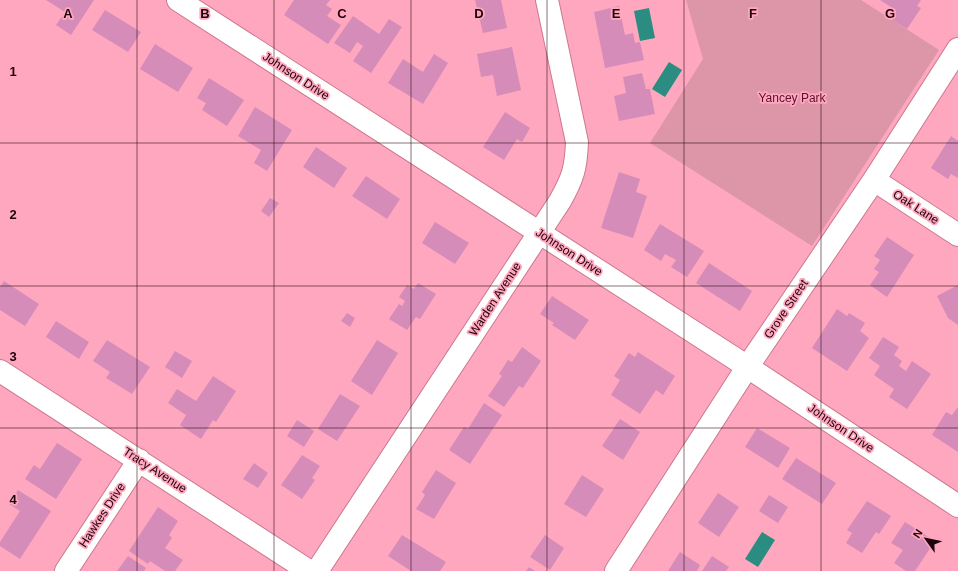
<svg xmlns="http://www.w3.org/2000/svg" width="958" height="571" font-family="Arial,sans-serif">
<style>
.green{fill:#dc96a8}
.water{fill:#2b8d81}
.building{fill:#d68cb9}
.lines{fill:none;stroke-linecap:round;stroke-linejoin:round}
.minor-casing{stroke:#cb788f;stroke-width:24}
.minor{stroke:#fff;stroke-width:22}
.grid{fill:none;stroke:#20030c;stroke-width:1;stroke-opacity:0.55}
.labels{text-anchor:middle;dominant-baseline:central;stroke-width:3.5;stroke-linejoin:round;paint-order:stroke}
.street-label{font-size:12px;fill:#20030c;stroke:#ffa7be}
.park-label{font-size:12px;fill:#5f0e2e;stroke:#ffa7be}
.grid-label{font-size:13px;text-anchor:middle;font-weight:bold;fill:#20030c;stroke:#ffa7be;stroke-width:3.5;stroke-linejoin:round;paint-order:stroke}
</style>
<rect width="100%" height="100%" fill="#ffa7be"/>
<path class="green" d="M 686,0 L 861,0 L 939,50 L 812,246 L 650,143 L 703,59 Z"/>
<path class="water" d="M 649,8 L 655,38 L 640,41 L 634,11 Z
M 669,62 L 682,70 L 665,97 L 652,89 Z
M 762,532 L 775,540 L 758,567 L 745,559 Z"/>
<path class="building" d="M 46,0 L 94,0 L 71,35 L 56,25 L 65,12 Z
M 294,0 L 330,0 L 326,5 L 332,9 L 327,16 L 341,25 L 328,44 L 284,15 Z
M 475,0 L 501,0 L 507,28 L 483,33 Z
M 880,0 L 921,0 L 917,6 L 921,8 L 907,29 L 889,18 L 894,9 Z
M 619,6 L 625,35 L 633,33 L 635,43 L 640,42 L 644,60 L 605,68 L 594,12 Z
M 105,10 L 141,32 L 128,52 L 92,30 Z
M 353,16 L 379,34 L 389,19 L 402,27 L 371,73 L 353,61 L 363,46 L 357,42 L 350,53 L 334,43 Z
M 155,44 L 193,68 L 178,92 L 140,69 Z
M 512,47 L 521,90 L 497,96 L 493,75 L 481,77 L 477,54 Z
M 434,54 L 448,63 L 423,104 L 388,83 L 403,59 L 423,72 Z
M 642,73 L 646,89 L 650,89 L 655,114 L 619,121 L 614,96 L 626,93 L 623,77 Z
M 209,78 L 244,100 L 227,126 L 202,110 L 206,103 L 197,98 Z
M 255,107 L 292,130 L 267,171 L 254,163 L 261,150 L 238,136 Z
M 505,112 L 530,128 L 522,142 L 517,139 L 504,160 L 483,147 Z
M 951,136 L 958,141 L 958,178 L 951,174 L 948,179 L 931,168 Z
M 316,147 L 347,168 L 334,188 L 303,167 Z
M 619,172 L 640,179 L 636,192 L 647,196 L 633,238 L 601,228 Z
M 366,176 L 400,199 L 387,219 L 352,196 Z
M 270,198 L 279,203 L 269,217 L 261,211 Z
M 435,222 L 469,243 L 455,264 L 422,243 Z
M 660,224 L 704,251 L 687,277 L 671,267 L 676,260 L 665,254 L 661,261 L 644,250 Z
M 887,237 L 914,255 L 887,297 L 870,285 L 879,272 L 874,269 L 880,260 L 874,256 Z
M 709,263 L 752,291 L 740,311 L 696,283 Z
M 4,281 L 39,304 L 25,326 L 0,310 L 0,287 Z
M 418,283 L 436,294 L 420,319 L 416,317 L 407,330 L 389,319 L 399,304 L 402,306 L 405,301 L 399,297 L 407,285 L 414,289 Z
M 958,285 L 958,325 L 948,318 L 937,296 Z
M 552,296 L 589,320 L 575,340 L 552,325 L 554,323 L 540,314 Z
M 837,309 L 847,316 L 849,313 L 865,323 L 860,331 L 869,338 L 847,371 L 812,348 Z
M 347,313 L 355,318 L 350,327 L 341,321 Z
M 56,321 L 89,342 L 79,359 L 46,337 Z
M 883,337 L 899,347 L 894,355 L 902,361 L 899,366 L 906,371 L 912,361 L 931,374 L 907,409 L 889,397 L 894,389 L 874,375 L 880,366 L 869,358 Z
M 107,340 L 150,367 L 132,394 L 106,378 L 110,372 L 93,361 Z
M 377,340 L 398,353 L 372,395 L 351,381 Z
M 522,347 L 541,361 L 523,388 L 519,386 L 504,407 L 488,396 L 502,376 L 499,374 L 508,360 L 512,362 Z
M 175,351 L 192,361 L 182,378 L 165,367 Z
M 638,352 L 675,376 L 663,395 L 656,390 L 640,414 L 611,395 L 620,380 L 614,376 L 629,353 L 635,357 Z
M 213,376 L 236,391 L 216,422 L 213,420 L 201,439 L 180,425 L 186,415 L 168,403 L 177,389 L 196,401 Z
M 340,394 L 360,406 L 337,441 L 318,429 Z
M 484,403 L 502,415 L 470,464 L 449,450 L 464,427 L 468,429 Z
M 958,407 L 958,452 L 932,435 L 946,412 L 952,415 Z
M 620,419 L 640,432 L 623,460 L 602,446 Z
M 297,420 L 314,431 L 304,447 L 287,436 Z
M 757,428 L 790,448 L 778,468 L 745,447 Z
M 57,443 L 82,459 L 56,499 L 25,479 L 34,465 L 40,469 Z
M 302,455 L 320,466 L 312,478 L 315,480 L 302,499 L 281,485 Z
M 796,458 L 836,483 L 822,504 L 782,479 Z
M 254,463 L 268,473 L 258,488 L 243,479 Z
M 436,470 L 456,483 L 434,519 L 416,509 L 425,495 L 422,492 Z
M 582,475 L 604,489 L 586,517 L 564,504 Z
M 18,490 L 51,511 L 20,559 L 0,546 L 0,542 L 20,511 L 9,504 Z
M 718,493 L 739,507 L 719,537 L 698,523 Z
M 769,495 L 788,507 L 778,523 L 759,511 Z
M 867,501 L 891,516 L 879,534 L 876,532 L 862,553 L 846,543 L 852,533 L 847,530 Z
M 158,507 L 178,521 L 169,535 L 172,538 L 165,548 L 183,560 L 175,571 L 165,571 L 150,561 L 148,564 L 129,551 Z
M 905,522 L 935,541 L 915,571 L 906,571 L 894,563 L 903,550 L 891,543 Z
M 402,535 L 446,562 L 440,571 L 411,571 L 388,556 Z
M 545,535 L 564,548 L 550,570 L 530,557 Z
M 680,552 L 700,565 L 697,571 L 668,571 Z
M 128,556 L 146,568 L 144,571 L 117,571 Z
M 712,556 L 729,567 L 726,571 L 702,571 Z
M 529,567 L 535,571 L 526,571 Z"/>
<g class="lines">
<defs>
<path id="minor" d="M 178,0 L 734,358 L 958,506
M 874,180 L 958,235
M 0,371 L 309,571
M 66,571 L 139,460
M 317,571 L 560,201 C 573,178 576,168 577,142 L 547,0
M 616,571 L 748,366 L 874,180 L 958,49"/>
</defs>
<use href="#minor" class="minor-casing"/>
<use href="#minor" class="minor"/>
</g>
<path class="grid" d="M 137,0 L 137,571M 274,0 L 274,571M 411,0 L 411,571M 547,0 L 547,571M 684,0 L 684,571M 821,0 L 821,571M 0,143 L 958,143M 0,286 L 958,286M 0,428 L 958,428"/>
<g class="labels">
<g class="street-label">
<text transform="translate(296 76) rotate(33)">Johnson Drive</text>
<text transform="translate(916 207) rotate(33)">Oak Lane</text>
<text transform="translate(569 252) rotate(33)">Johnson Drive</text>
<text transform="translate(495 299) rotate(-57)">Warden Avenue</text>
<text transform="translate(786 309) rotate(-56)">Grove Street</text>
<text transform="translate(841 428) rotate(34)">Johnson Drive</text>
<text transform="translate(155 470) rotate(33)">Tracy Avenue</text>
<text transform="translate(102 515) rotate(-57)">Hawkes Drive</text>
</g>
<g class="park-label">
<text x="792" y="98">Yancey Park</text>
</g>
</g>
<g class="grid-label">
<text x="68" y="18">A</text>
<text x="205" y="18">B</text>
<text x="342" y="18">C</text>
<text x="479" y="18">D</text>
<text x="616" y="18">E</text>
<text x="753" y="18">F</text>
<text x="890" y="18">G</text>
<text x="13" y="76">1</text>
<text x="13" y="219">2</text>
<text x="13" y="361">3</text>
<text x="13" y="504">4</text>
</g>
<g transform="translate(926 539) rotate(303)" stroke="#ffa7be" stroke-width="3" paint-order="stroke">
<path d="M0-3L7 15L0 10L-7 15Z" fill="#20030c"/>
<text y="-6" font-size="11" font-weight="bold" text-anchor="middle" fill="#20030c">N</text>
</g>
</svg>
